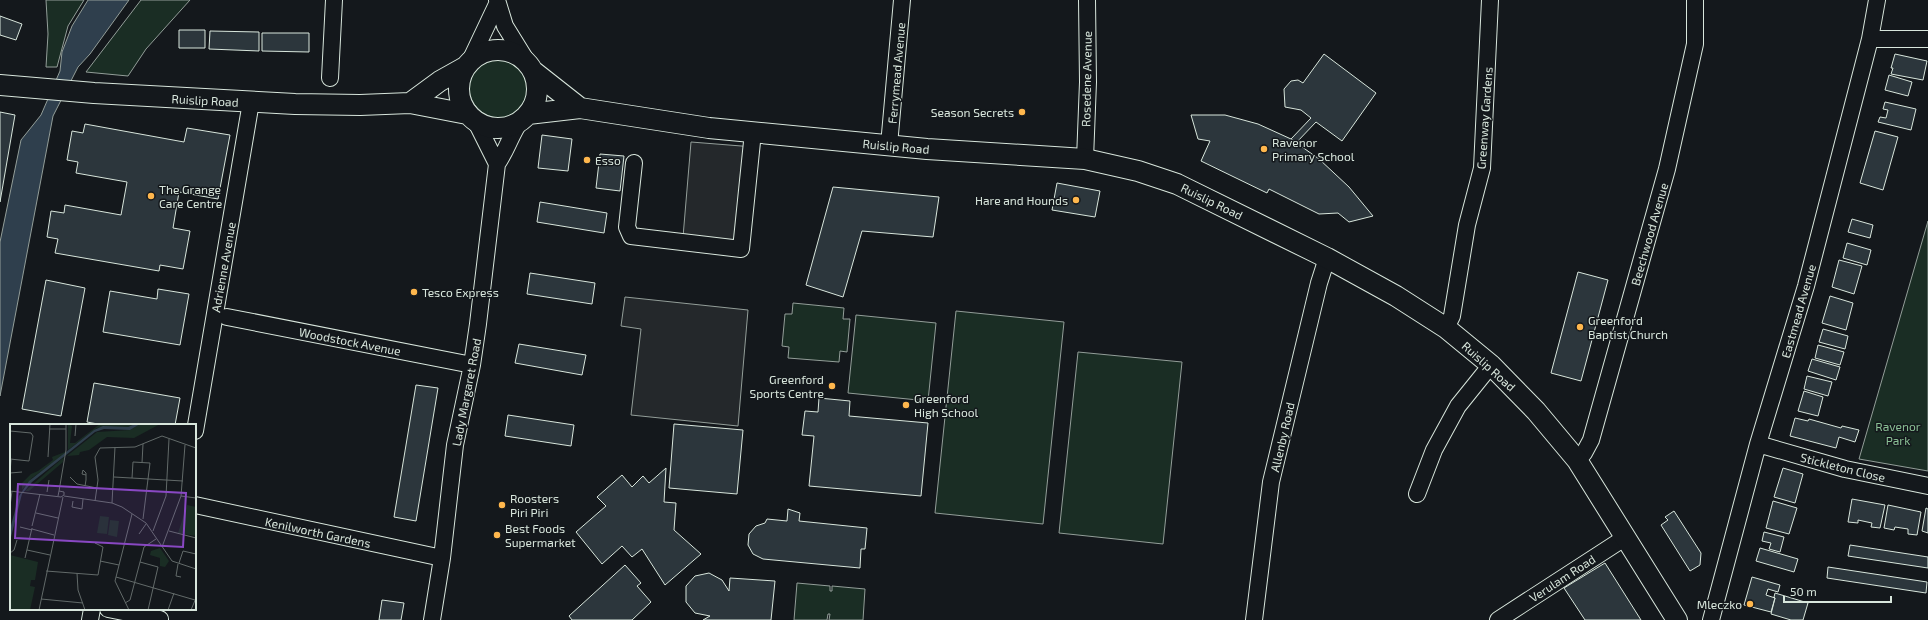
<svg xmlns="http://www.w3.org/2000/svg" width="1928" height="620" font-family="'Exo 2',sans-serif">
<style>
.green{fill:#1a2d24;stroke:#939e99}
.parking{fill:#24282b;stroke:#939e99}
.water{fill:#2f3f4d;stroke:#939e99}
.building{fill:#2c363c;stroke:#d8e6dc}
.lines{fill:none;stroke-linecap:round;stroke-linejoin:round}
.minor-casing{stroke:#d8e6dc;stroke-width:18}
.major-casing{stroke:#d8e6dc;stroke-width:22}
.minor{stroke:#14181c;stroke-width:16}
.major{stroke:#14181c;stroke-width:20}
.poi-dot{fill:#ffb74d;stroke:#14181c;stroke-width:1.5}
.labels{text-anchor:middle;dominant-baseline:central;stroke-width:3;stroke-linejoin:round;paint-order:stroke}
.street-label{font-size:12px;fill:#d8e6dc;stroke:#14181c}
.poi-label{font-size:12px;fill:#d8e6dc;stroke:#14181c;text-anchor:start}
.park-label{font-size:12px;fill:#8ac095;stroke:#14181c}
.inset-road{fill:none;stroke:#626a69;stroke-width:1}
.view{fill:#8948c3;fill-opacity:0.15;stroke:#8948c3;stroke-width:2}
.inset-edge{fill:none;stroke:#d8e6dc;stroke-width:2}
</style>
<rect width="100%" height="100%" fill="#14181c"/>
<path class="green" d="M 46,0 L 84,0 L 68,26 L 57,67 L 46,67 L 48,34 Z
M 141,0 L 190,0 L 146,49 L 128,76 L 86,72 Z
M469 87a31 31 0 1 1 62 0a31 31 0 1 1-62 0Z
M 1928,221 L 1928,471 L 1859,459 Z
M 793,303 L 844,308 L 843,319 L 850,319 L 847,352 L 840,351 L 839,362 L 788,358 L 789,347 L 782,346 L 785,314 L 792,314 Z
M 956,311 L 1064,322 L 1043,524 L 935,513 Z
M 856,315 L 936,323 L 928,401 L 848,393 Z
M 1078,352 L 1182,362 L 1163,544 L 1059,533 Z
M 797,583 L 830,586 L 830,591 L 832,591 L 832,586 L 865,589 L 863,620 L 829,620 L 830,614 L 828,614 L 827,620 L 794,620 Z"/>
<path class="parking" d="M 691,142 L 754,147 L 746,242 L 683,237 Z
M 625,297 L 748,310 L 738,426 L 631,415 L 641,329 L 621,326 Z"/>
<path class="water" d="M 88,0 L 129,0 L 90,54 L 78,67 L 53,116 L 0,396 L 0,242 L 21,140 L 41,115 L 60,71 L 62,52 L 72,26 Z"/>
<path class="building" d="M 0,16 L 22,24 L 16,40 L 0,35 Z
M 179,30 L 205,30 L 205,48 L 179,48 Z
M 210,31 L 259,32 L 259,51 L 209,49 Z
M 262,33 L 309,33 L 309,52 L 262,51 Z
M 1324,54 L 1376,93 L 1342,141 L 1316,122 L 1296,143 L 1291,139 L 1311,118 L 1301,110 L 1285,107 L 1284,89 L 1291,81 L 1298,80 L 1303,83 Z
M 1895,54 L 1927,61 L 1923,80 L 1891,74 L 1893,68 L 1891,68 Z
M 1889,75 L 1912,82 L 1908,96 L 1885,90 Z
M 1885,102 L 1916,109 L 1911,130 L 1878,122 L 1880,117 L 1886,118 L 1888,110 L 1883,109 Z
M 0,112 L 15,115 L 0,202 Z
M 1191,115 L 1225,115 L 1258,124 L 1291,139 L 1319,159 L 1349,187 L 1373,216 L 1349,222 L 1338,213 L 1319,214 L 1269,189 L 1267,193 L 1201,161 L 1210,141 L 1198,139 Z
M 85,124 L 184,142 L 187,128 L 230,135 L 218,199 L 179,192 L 173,228 L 190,231 L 183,269 L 160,265 L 159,271 L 55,253 L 58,239 L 47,237 L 51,211 L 64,213 L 65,205 L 121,215 L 127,182 L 76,173 L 78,162 L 67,160 L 72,131 L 83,133 Z
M 1875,131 L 1898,137 L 1883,190 L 1860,183 Z
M 542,135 L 572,139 L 568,171 L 538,168 Z
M 600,154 L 624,156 L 620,191 L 596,188 Z
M 1057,183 L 1100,191 L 1095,217 L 1052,210 Z
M 833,187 L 939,197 L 933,237 L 862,231 L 843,297 L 806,285 Z
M 540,202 L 607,213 L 604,233 L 537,222 Z
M 1852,219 L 1873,225 L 1870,238 L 1848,232 Z
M 1847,243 L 1871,250 L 1867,265 L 1843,258 Z
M 1839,260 L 1862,266 L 1854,294 L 1832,287 Z
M 1578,272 L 1608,280 L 1581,381 L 1551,373 Z
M 530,273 L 595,283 L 592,304 L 527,294 Z
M 46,280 L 85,288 L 61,416 L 22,409 Z
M 158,289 L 189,294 L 180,345 L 103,332 L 110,291 L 157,299 Z
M 1830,296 L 1853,303 L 1846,330 L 1822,323 Z
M 1823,329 L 1848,336 L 1845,349 L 1819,342 Z
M 519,344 L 586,355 L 582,375 L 515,363 Z
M 1818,345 L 1844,352 L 1840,365 L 1815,358 Z
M 1812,359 L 1840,367 L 1836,380 L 1808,371 Z
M 1807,376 L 1832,382 L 1828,396 L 1804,389 Z
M 94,383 L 180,398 L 175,425 L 103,425 L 87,422 Z
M 416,385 L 438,388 L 416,521 L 394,517 Z
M 1804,391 L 1823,397 L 1818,416 L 1798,411 Z
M 819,398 L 850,401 L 849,416 L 928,423 L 921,496 L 809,486 L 814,436 L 802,435 L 805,411 L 818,412 Z
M 508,415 L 574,425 L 571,446 L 505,436 Z
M 1795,418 L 1808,421 L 1809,419 L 1841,428 L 1842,426 L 1859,430 L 1855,442 L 1839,437 L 1836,448 L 1790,436 Z
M 674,424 L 743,430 L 737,494 L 669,488 Z
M 666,468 L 664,502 L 676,503 L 674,530 L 701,554 L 665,585 L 642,549 L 632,557 L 622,546 L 602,564 L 576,532 L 606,506 L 597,497 L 622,475 L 632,487 L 643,476 L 649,483 Z
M 1783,468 L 1803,474 L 1795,503 L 1774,497 Z
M 1852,499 L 1885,505 L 1880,528 L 1871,527 L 1872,523 L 1858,520 L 1858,523 L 1848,522 Z
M 1773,501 L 1797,508 L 1789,534 L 1766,528 Z
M 1888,505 L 1921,512 L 1917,535 L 1908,534 L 1908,529 L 1895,527 L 1894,530 L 1884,528 Z
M 1926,508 L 1928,509 L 1928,533 L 1922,531 Z
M 788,509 L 800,513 L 799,521 L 867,528 L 865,549 L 861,549 L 860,568 L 763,559 L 753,554 L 748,545 L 749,534 L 756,526 L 765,523 L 767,519 L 787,521 Z
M 1674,511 L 1701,553 L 1700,565 L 1690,571 L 1661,525 L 1668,520 L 1665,517 Z
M 1764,532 L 1784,537 L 1780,552 L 1769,549 L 1771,543 L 1762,541 Z
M 1850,545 L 1928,557 L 1928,568 L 1848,556 Z
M 1760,548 L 1798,559 L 1794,572 L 1756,561 Z
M 1605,563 L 1641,620 L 1585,620 L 1564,588 Z
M 625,565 L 641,583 L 637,586 L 651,602 L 632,620 L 572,620 L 569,616 Z
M 1828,567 L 1927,582 L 1926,593 L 1827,578 Z
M 709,573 L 722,580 L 729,591 L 730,578 L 775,581 L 771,620 L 703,620 L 710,616 L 695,613 L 686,602 L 686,586 L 695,576 Z
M 1752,577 L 1780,585 L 1778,592 L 1768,589 L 1766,595 L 1775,598 L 1771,612 L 1744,605 Z
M 1775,593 L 1808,603 L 1803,620 L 1791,620 L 1771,614 L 1775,598 L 1774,597 Z
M 382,600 L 404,603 L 401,620 L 379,620 Z"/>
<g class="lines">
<defs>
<path id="minor" d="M 497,0 L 505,26 L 526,60
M 1870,39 L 1928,39
M 470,61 L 497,4
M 330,78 L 334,0
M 475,120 L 497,164
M 889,145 L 902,0
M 1085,159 L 1088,82 L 1087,0
M 634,163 L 627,227 L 631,236 L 741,249 L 753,132
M 227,317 L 472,365
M 1446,328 L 1452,316 L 1467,225 L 1482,168 L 1490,0
M 195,431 L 251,102
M 1758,444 L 1845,469 L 1928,486
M 1577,460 L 1584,453 L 1591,440 L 1667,169 L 1695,44 L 1695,0
M 1417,494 L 1434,450 L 1458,406 L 1491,365
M 195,505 L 442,558
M 108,609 L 160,619
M 90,620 L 92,609
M 432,620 L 442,558 L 455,445 L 472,365 L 478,324 L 497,164 C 507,150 511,134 521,120
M 1254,620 L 1271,482 L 1319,283 L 1327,258
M 1498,620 L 1626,537
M 1711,620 L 1758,444 L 1806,286 L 1870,39 L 1877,0"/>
<path id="major" d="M459 89a39 39 0 1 1 78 0a39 39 0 1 1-78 0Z
M 533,71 L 580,108
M 0,85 L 94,93 L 295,104 L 360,105 L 410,103 L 467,114
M 410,103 L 440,81 L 465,67
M 528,114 L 580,108 L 709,128 L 927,149 L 1085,159 L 1138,171 L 1177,184 L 1327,258 L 1396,296 L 1446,328 L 1491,365 L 1536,411 L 1577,460 L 1677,620"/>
</defs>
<use href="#minor" class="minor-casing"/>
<use href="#major" class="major-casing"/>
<use href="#minor" class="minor"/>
<use href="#major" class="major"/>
</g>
<g class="poi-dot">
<circle cx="1022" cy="112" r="4"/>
<circle cx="1264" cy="149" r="4"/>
<circle cx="587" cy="160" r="4"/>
<circle cx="151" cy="196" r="4"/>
<circle cx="1076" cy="200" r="4"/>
<circle cx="414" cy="292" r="4"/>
<circle cx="1580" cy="327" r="4"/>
<circle cx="832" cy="386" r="4"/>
<circle cx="906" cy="405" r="4"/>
<circle cx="502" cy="505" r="4"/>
<circle cx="497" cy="535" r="4"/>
<circle cx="1750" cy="604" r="4"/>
</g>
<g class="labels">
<g class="street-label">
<text transform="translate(896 73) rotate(-85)">Ferrymead Avenue</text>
<text transform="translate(1086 79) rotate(-89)">Rosedene Avenue</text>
<text transform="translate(205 100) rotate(3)">Ruislip Road</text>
<text transform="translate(1484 118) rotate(-86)">Greenway Gardens</text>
<text transform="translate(896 146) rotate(5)">Ruislip Road</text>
<text transform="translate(1212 201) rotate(26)">Ruislip Road</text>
<text transform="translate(1649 234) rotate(-74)">Beechwood Avenue</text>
<text transform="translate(223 267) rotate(-80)">Adrienne Avenue</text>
<text transform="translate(1798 311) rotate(-74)">Eastmead Avenue</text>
<text transform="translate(350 341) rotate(11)">Woodstock Avenue</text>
<text transform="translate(1489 366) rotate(42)">Ruislip Road</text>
<text transform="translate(466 392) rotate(-79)">Lady Margaret Road</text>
<text transform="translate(1282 437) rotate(-77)">Allenby Road</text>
<text transform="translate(1843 467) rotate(14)">Stickleton Close</text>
<text transform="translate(318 532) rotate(12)">Kenilworth Gardens</text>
<text transform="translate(1562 578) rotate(-33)">Verulam Road</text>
</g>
<g class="poi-label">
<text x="1014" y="112" text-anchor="end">Season Secrets</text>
<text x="1272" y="142">Ravenor<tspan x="1272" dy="14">Primary School</tspan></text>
<text x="595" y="160">Esso</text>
<text x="159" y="189">The Grange<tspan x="159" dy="14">Care Centre</tspan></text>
<text x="1068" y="200" text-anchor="end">Hare and Hounds</text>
<text x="422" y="292">Tesco Express</text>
<text x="1588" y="320">Greenford<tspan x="1588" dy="14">Baptist Church</tspan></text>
<text x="824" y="379" text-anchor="end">Greenford<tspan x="824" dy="14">Sports Centre</tspan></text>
<text x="914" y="398">Greenford<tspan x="914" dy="14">High School</tspan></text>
<text x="510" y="498">Roosters<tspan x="510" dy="14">Piri Piri</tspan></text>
<text x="505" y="528">Best Foods<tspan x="505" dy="14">Supermarket</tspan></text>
<text x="1742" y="604" text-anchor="end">Mleczko</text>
</g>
<g class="park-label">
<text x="1898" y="426">Ravenor<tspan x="1898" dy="14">Park</tspan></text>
</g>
</g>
<g transform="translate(10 424)">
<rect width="186" height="186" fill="#14181c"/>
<path d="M 58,0 L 62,2 L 60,19 L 65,19 L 90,0 L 125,0 L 118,3 L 87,4 L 58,26 ZM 130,0 L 150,0 L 124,14 L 97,13 L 79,26 L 70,28 L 69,31 L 57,32 L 87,8 L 120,6 ZM 55,28 L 55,30 L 22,54 L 12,66 L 12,59 L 21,50 L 28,47 L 43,36 L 42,33 ZM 54,33 L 53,38 L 19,67 L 15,67 ZM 177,81 L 186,83 L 186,112 L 168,109 ZM 90,92 L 99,93 L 97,110 L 87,109 ZM 100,96 L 109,97 L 107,113 L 98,111 ZM 150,124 L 159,137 L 155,143 L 150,142 L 150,134 L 140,131 L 141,127 ZM 0,131 L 28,138 L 25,156 L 21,156 L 20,162 L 25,163 L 20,186 L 0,186 Z" fill="#1a2d24"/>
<path d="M 125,0 L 130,0 L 120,6 L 94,5 L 85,8 L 22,58 L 12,70 L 0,117 L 0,105 L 9,72 L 19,57 L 84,6 L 93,2 L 118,3 Z" fill="#2f3f4d"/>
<path class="inset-road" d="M 39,5 L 56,5M 0,7 L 21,9 L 23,12 L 19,37 L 0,35M 65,12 L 66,0M 38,33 L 40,0M 132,39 L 133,20M 0,49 L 1,36M 0,49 L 12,48M 60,53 L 67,60 L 87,64M 104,53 L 173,57M 122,54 L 123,38 L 140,39 L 133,95M 75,62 L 76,56 L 76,49 L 73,46 L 72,50 L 76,51M 0,67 L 51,73 L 54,71 L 54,68 L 49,67 L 48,72M 49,67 L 56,26 L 56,0M 37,68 L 39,56M 54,72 L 102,79 L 112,83 L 136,99 L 162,137 L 186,145M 171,72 L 186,74M 63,77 L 62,83 L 72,85 L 73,75M 85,77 L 88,56 L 85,33 L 90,24 L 125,23 L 152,12 L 186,24M 102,79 L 105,23M 0,82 L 2,67M 26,89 L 48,94M 22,102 L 30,70M 10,103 L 22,106M 22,105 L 44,111M 143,107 L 156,72 L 159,15M 159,107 L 186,114M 129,110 L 136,100M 152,123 L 171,72 L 175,21M 17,126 L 40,131M 0,129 L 4,126 L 7,116M 15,134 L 22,104M 90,137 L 109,141M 130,138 L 148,143 L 138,186M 169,139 L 173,127 L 186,130M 168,140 L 166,152 L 171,153M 36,147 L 88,151 L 93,123 L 85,119M 67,149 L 68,166 L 75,186M 106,153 L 185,176M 31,175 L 73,179M 115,179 L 120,176 L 134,123 L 146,115M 29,186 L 53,73M 119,186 L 105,157 L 122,90M 158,186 L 164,169M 181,186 L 186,174"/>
<path class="view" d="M 8,60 L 176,69 L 173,123 L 5,114 Z"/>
<rect width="186" height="186" class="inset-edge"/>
</g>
<path d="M1784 596v6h107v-6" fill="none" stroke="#d8e6dc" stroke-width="2"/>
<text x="1790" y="596" font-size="12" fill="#d8e6dc" stroke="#14181c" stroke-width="3" paint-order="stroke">50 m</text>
</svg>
